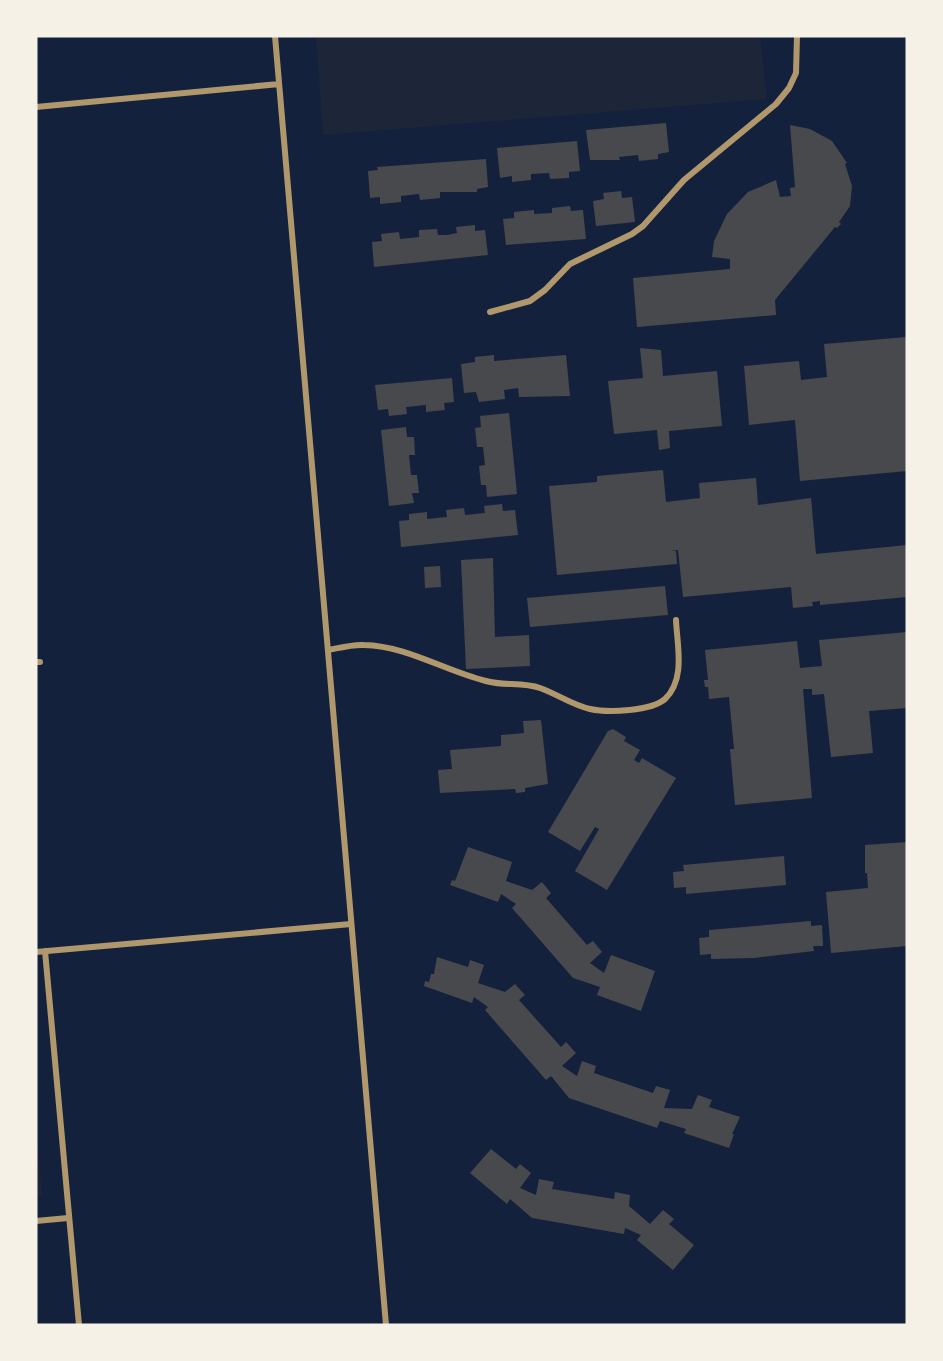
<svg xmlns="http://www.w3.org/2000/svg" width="943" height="1361" font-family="Raleway,sans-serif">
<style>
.green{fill:#1d2539}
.building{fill:#48494c}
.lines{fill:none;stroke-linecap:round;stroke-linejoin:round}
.minor{stroke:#b1986c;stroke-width:6}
</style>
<rect width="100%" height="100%" fill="#14213d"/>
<path class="green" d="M 316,36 L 760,36 L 767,99 L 323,135 Z
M 36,1122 L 42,1195 L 36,1196 Z"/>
<path class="building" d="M 666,123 L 669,152 L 658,154 L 658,159 L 639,161 L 638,155 L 619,157 L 620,160 L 590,160 L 586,130 Z
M 790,125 L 810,129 L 832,141 L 847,163 L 845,164 L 852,186 L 850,206 L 839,222 L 841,224 L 837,228 L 835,227 L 775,300 L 776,315 L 637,327 L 633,278 L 730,269 L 730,259 L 712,257 L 714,241 L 727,214 L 748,192 L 776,180 L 780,197 L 791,196 L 790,188 L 795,187 Z
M 577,141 L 580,171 L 569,172 L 569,178 L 550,179 L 549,173 L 531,174 L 531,180 L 512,182 L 512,176 L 500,178 L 497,148 Z
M 486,159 L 488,187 L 477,189 L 477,192 L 440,192 L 440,198 L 420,200 L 419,194 L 401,196 L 401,202 L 380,204 L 380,197 L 370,198 L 368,171 L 378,170 L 377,167 Z
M 621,191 L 622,198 L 632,197 L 635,222 L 596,226 L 593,201 L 604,199 L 603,193 Z
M 570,206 L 571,211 L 583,210 L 586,239 L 506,245 L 503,219 L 514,218 L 514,212 L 534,210 L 534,214 L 552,213 L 552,208 Z
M 475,225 L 475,231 L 485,230 L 488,255 L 374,267 L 372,242 L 382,241 L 381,234 L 399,232 L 400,239 L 419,237 L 419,230 L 437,229 L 438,235 L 447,235 L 457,233 L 456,227 Z
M 907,337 L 907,471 L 800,481 L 795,420 L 749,425 L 744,366 L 799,361 L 801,380 L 827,377 L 824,344 Z
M 640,348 L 661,350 L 663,376 L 717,371 L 722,426 L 669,431 L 670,448 L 659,450 L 657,430 L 614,434 L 608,381 L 643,378 Z
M 494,355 L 494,361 L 566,355 L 570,396 L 519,397 L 518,388 L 504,390 L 505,399 L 479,402 L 476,392 L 464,393 L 461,364 L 475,362 L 475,357 Z
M 452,378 L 454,402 L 444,403 L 445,410 L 426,412 L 426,405 L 406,407 L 407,414 L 389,416 L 388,409 L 378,410 L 375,385 Z
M 509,413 L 517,494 L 487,497 L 486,485 L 481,485 L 479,466 L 485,465 L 483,447 L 477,447 L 475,428 L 481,427 L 480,416 Z
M 406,427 L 407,437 L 414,437 L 415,455 L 409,455 L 411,475 L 417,475 L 419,493 L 412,493 L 414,503 L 389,506 L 381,430 Z
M 663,470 L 666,502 L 700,498 L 699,483 L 756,478 L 758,505 L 811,498 L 816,554 L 907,545 L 907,597 L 820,605 L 820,601 L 812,602 L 813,606 L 793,608 L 791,587 L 683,597 L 678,550 L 670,551 L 676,551 L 677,564 L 557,575 L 549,486 L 597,482 L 597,476 Z
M 502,504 L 503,511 L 515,510 L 518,535 L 401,547 L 399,521 L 409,520 L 409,514 L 427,512 L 427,519 L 447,517 L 446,510 L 464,508 L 465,515 L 485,513 L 484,506 Z
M 493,558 L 495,637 L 529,635 L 530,666 L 466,669 L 461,560 Z
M 440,566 L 441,587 L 425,588 L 424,567 Z
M 665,586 L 668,615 L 530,627 L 527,598 Z
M 907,632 L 907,708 L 869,711 L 873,753 L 831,757 L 824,694 L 812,695 L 812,689 L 803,689 L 812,798 L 735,805 L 730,749 L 734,749 L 729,697 L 709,699 L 708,687 L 705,687 L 704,680 L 708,680 L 705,650 L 797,641 L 800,668 L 822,666 L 819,640 Z
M 541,720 L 548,784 L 525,788 L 525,792 L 516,793 L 515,789 L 440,793 L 438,770 L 452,769 L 450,750 L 501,746 L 501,735 L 524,733 L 523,721 Z
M 613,729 L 626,737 L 624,741 L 640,750 L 634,760 L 639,763 L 642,758 L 676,778 L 607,890 L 575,871 L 599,829 L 595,827 L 580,851 L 548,832 L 608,731 Z
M 907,842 L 907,946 L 831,953 L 826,892 L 868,888 L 867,873 L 865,873 L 865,845 Z
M 468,847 L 512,862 L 506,881 L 532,890 L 542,882 L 551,893 L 546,898 L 587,945 L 593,941 L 602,952 L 590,963 L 604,973 L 611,955 L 655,971 L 641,1011 L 597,995 L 600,987 L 573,978 L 512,908 L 516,904 L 501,894 L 498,902 L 450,885 L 452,880 L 455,881 Z
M 784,856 L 786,885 L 686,894 L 686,887 L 674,888 L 673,872 L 684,871 L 683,865 Z
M 811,921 L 811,926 L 822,925 L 823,946 L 813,946 L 814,951 L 754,958 L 711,959 L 711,954 L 700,955 L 699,938 L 709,937 L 709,930 Z
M 437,957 L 468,967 L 470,960 L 484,965 L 478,983 L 505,992 L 515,984 L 525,995 L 519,1000 L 561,1047 L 566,1042 L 576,1053 L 562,1066 L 577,1076 L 582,1061 L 596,1066 L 594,1073 L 653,1093 L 656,1086 L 670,1090 L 664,1108 L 692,1109 L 698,1095 L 712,1100 L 709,1107 L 740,1117 L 732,1134 L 734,1134 L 729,1148 L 684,1133 L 686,1129 L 660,1121 L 657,1128 L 569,1098 L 551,1076 L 546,1080 L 485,1010 L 488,1007 L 474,997 L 472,1003 L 424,986 L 425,981 L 429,982 L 431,974 L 434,974 Z
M 491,1149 L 516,1169 L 520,1164 L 531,1173 L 520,1188 L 536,1195 L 539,1179 L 554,1182 L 552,1189 L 614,1199 L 615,1192 L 630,1195 L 629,1206 L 650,1224 L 663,1210 L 674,1219 L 669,1224 L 694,1245 L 673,1270 L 637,1240 L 641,1235 L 625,1228 L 624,1234 L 532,1218 L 510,1199 L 507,1204 L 470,1173 Z"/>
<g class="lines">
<path class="minor" d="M 275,36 L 386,1325
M 36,107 L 279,84
M 490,312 L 530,301 L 545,290 L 570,264 L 632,234 L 643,226 L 684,180 L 776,104 L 789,88 L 796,73 L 797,36
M 328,650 C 339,648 353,644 364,645 C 407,646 445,671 486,681 C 503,686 523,682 540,688 C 557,694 572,705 590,709 C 608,713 652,711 665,699 C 686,679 677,645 676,620
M 36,662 L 40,662
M 45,951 L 79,1325
M 36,952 L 351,924
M 36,1221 L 68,1218"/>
</g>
<rect width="943" height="1361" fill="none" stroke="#f6f1e7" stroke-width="75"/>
</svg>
